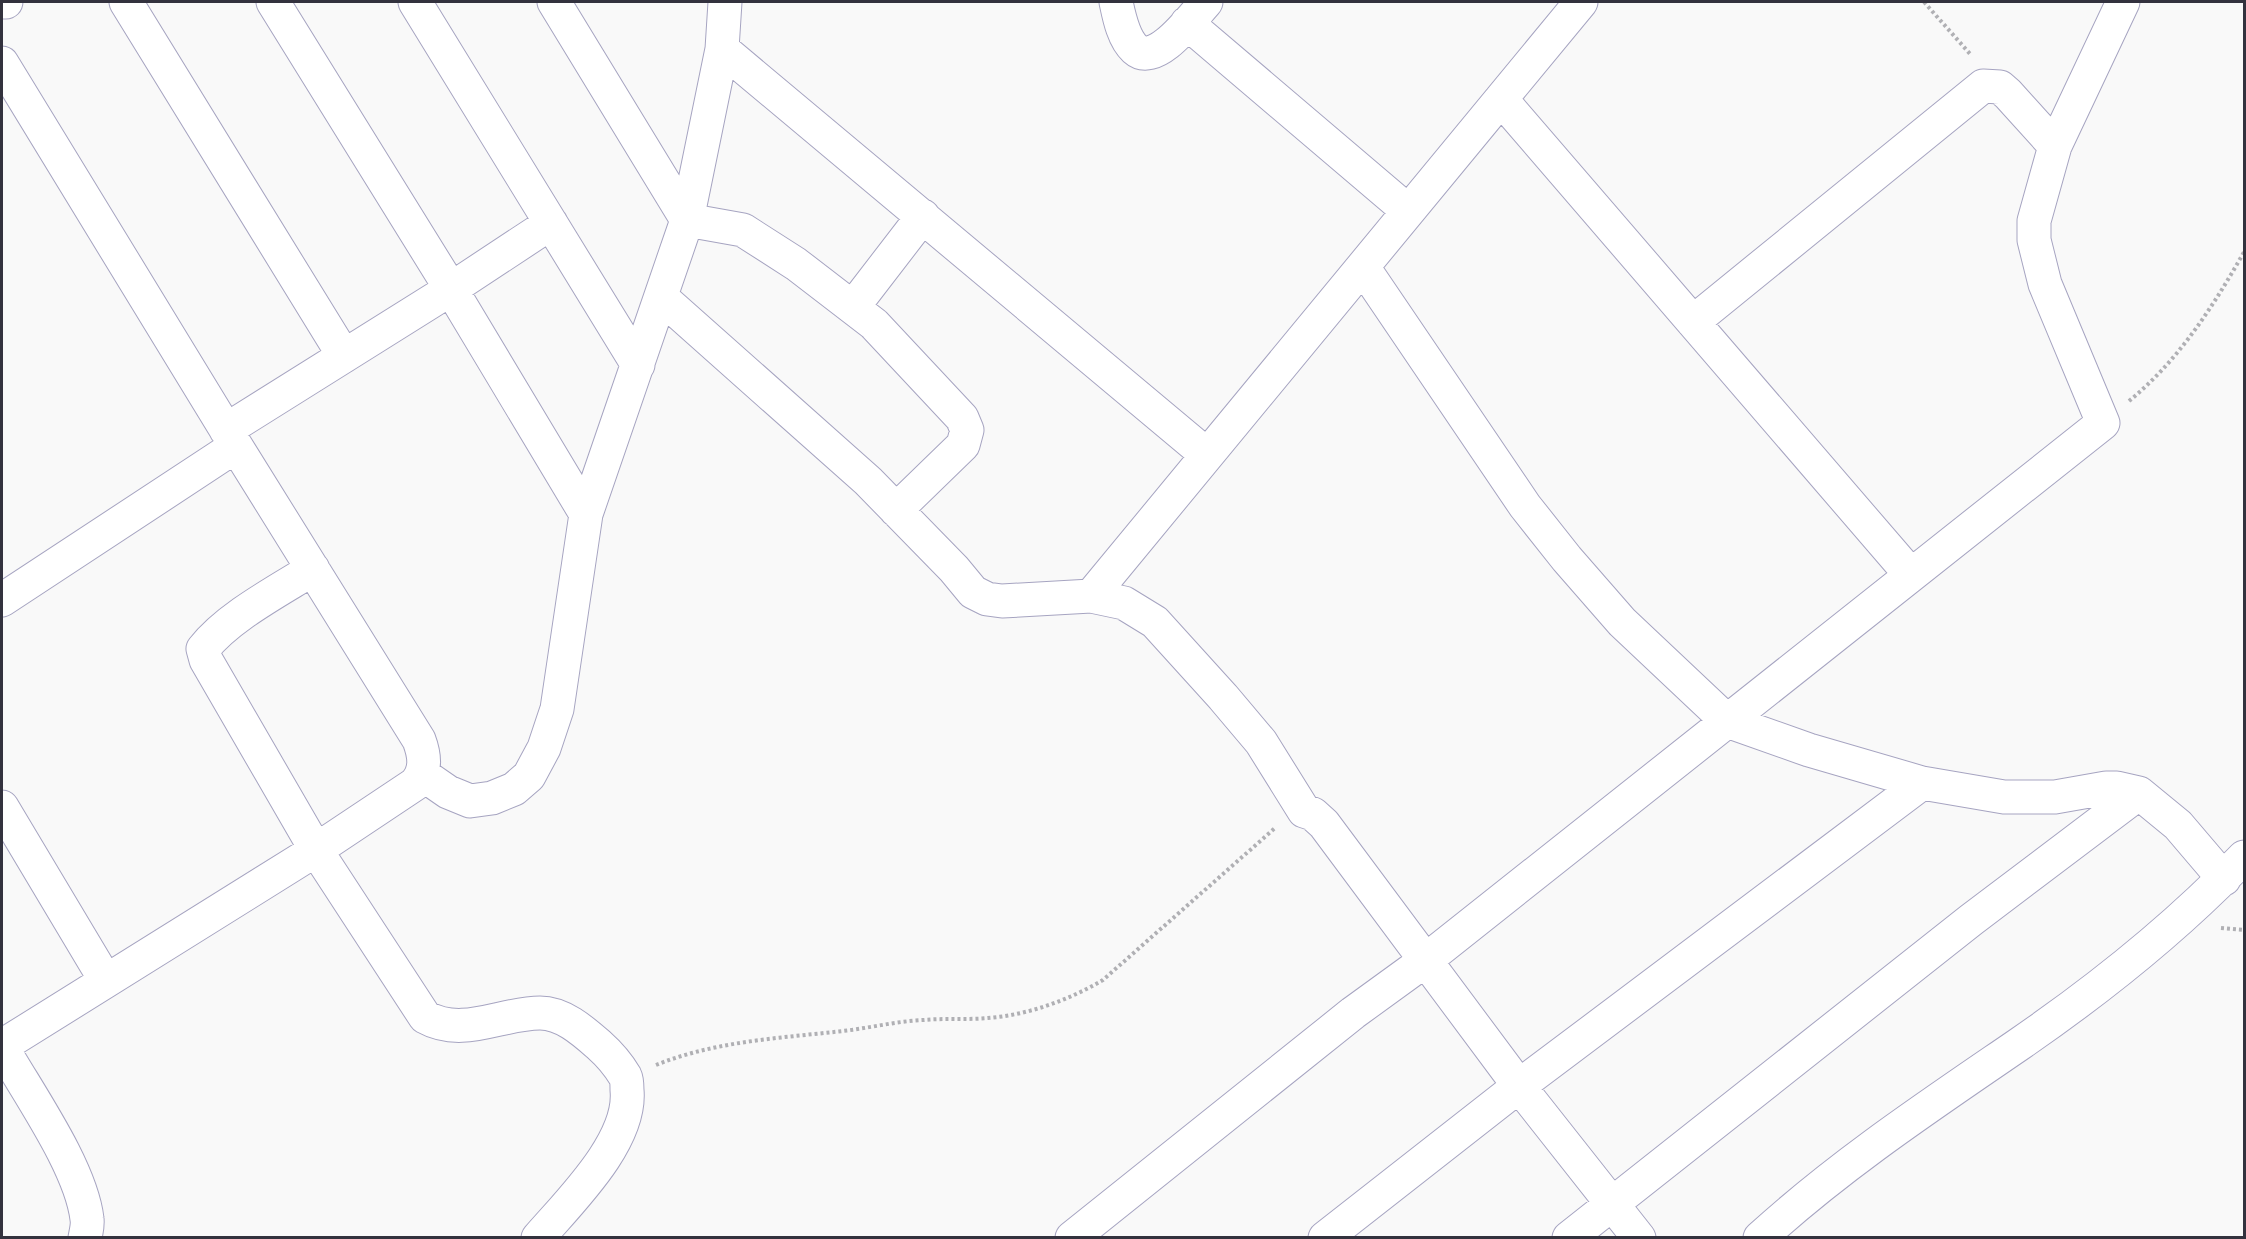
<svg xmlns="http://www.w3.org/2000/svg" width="2246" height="1239" font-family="Bitter,serif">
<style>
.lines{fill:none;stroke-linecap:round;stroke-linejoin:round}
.minor-casing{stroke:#a6a4c1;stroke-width:35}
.path{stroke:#b0b0b4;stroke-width:4;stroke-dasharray:3 3;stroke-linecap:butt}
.minor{stroke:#fff;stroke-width:33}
</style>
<rect width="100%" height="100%" fill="#f9f9f9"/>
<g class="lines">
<defs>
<path id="minor" d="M 2,2 L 6,2
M 126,2 L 344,356
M 273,2 L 451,289 L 586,514
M 415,2 L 638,365
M 554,2 L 687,220 L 743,230 L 796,264 L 874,324 L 962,418 L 967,430 L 963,445 L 896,510
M 1116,2 C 1119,16 1123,38 1135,49 C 1156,68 1193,16 1206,2
M 1187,23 L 1408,211
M 722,49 L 1207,455
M 2,63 L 236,446 L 2,600
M 1501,99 L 1911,575
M 1363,267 L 1525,506 L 1567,559 L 1622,622 L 1727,721 L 1809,750 L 1922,783 L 2004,797 L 2055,797 L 2106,788 L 2117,788 L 2139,793 L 2178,825 L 2224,879
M 661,297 L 868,481 L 954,569 L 973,592 L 987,599 L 1002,601 L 1091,596 L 1124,603 L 1155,622 L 1223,697 L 1261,742 L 1304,811 L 1313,814 L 1324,824 L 1519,1086 L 1639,1238
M 853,307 L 923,216
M 1693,322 L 1983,86 L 2000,87 L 2008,94 L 2055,146
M 226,430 L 451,289 L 551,223
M 313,569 C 278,591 228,617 203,649 L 206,660 L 316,850 L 425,1017 C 463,1038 501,1013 540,1013 C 563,1013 583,1031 599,1045 C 608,1053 619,1066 625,1076 C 627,1080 627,1085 627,1090 C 632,1141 570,1201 538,1238
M 1091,596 L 1581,2
M 422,774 L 448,792 L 470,801 L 492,798 L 514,789 L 529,776 L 544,748 L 557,709 L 586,514 L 687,220 L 722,49 L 725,2
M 2,807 L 106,981
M 2,1046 L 316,850 L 415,784 C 427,771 425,756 419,740 L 236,446
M 2,1047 C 28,1093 81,1167 87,1219 C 88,1225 86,1232 85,1238
M 1072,1238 L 1353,1013 L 1426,960 L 2103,423 L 2045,284 L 2034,240 L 2034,221 L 2055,146 L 2123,2
M 1325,1238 L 1519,1086 L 1922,783
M 1569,1238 L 1971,920 L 2139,793
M 1760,1238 C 1840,1165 1929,1106 2018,1045 C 2098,990 2177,927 2244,857"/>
</defs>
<use href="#minor" class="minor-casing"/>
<path class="path" d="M 1924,2 L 1971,55
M 2129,401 C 2178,361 2213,307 2244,252
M 2221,928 L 2244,930
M 656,1065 C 715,1041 781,1038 843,1031 C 870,1028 897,1021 924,1020 C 945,1018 967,1020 988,1018 C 1028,1015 1069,1000 1103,980 L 1275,828"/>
<use href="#minor" class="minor"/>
</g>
<rect width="2246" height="1239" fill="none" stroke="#33323e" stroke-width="6"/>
</svg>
